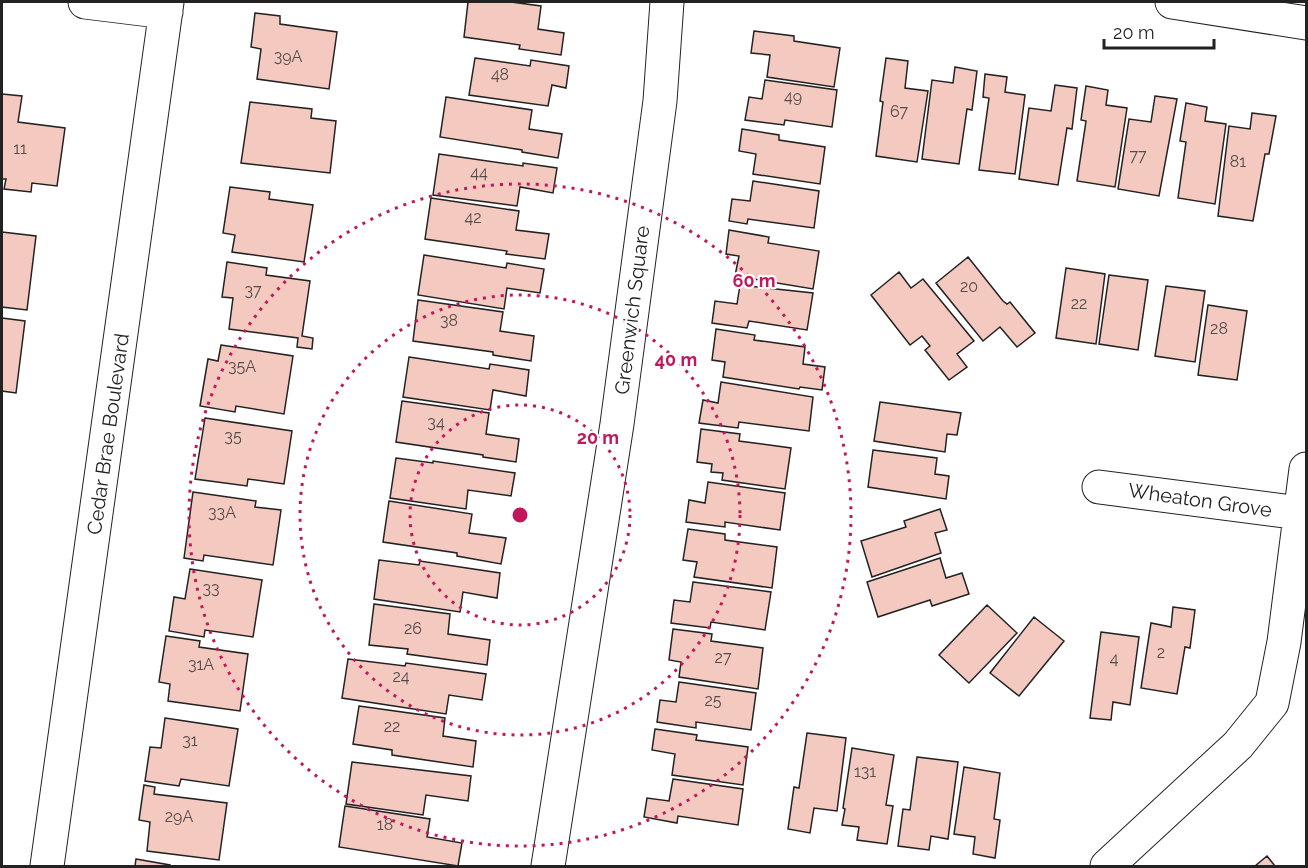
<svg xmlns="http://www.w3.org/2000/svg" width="1308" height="868" font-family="Raleway,sans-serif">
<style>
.building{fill:#f3c9c0;stroke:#222;stroke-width:1.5}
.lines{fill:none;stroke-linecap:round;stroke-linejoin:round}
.street-casing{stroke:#222;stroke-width:35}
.street{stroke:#fff;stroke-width:33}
.ring{fill:none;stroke:#c2185b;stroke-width:3;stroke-dasharray:3 6}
.labels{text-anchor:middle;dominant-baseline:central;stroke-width:4.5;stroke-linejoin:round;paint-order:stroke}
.number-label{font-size:16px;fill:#564c4a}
.street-label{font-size:20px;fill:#222;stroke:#fff}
.centre{fill:#c2185b;stroke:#fff;stroke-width:3}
.ring-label{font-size:18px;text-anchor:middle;font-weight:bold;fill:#c2185b;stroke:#fff;stroke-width:4.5;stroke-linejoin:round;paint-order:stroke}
</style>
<rect width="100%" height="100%" fill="#fff"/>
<path class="building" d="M 468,2 L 511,2 L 541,6 L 538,29 L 564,33 L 561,55 L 519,49 L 520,45 L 464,37 Z
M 255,13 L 280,16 L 280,24 L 337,32 L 329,89 L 257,79 L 261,49 L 251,47 Z
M 754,31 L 794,36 L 794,41 L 840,48 L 834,87 L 767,77 L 770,55 L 751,53 Z
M 475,58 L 530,66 L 531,60 L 569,66 L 566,88 L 552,85 L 548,106 L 469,95 Z
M 886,58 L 908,61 L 905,88 L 928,91 L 917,162 L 876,156 L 883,102 L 880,101 Z
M 955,67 L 977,71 L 972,110 L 967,109 L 959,164 L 922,159 L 932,80 L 953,83 Z
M 985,74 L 1007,77 L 1005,92 L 1025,95 L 1015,174 L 979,170 L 989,98 L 983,97 Z
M 765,80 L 837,90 L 832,127 L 785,120 L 784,125 L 745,120 L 749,97 L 762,99 Z
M 1055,85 L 1077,88 L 1072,129 L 1067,128 L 1058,185 L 1019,179 L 1029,108 L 1051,111 Z
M 1086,86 L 1108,90 L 1106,105 L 1127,108 L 1115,187 L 1077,181 L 1086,121 L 1081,120 Z
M 2,94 L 22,96 L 18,122 L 65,128 L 57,186 L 32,183 L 31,192 L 4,189 L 6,179 L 2,179 Z
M 1155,96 L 1177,99 L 1159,196 L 1118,189 L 1129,119 L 1151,122 Z
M 446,97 L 532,110 L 529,129 L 562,134 L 558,158 L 522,152 L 522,150 L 440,137 Z
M 250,102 L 312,109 L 311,118 L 336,121 L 330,173 L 241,163 Z
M 1186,103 L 1207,107 L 1205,121 L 1226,124 L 1215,204 L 1178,198 L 1186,142 L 1180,141 Z
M 1252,113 L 1276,116 L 1269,154 L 1265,154 L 1253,221 L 1218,216 L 1229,126 L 1250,129 Z
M 742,129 L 779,135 L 779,140 L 825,147 L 820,184 L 753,174 L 756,154 L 739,151 Z
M 439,154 L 523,166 L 523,163 L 557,168 L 553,193 L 520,187 L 517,206 L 433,195 Z
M 753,181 L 819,191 L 814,228 L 748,219 L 747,224 L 729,221 L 732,199 L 750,201 Z
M 230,187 L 270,192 L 269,199 L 313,205 L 304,262 L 232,252 L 235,235 L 223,233 Z
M 431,198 L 519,211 L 516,230 L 549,234 L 545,259 L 506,254 L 507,251 L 425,239 Z
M 729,230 L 769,237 L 768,243 L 819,251 L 813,289 L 735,276 L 739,256 L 726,254 Z
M 2,232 L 36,236 L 27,310 L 2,307 Z
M 424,255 L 506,268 L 507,263 L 544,269 L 540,293 L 507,288 L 504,309 L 418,295 Z
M 968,257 L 1003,301 L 1007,304 L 1010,302 L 1035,333 L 1017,347 L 1000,327 L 983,341 L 936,283 Z
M 227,262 L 267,268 L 266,275 L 310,281 L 302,336 L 313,338 L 312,349 L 297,347 L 298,338 L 229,329 L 233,298 L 222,297 Z
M 1066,268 L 1105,274 L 1096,344 L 1056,338 Z
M 899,272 L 911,288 L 923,279 L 974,341 L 957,354 L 967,367 L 949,380 L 925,350 L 930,346 L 922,336 L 910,345 L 871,295 Z
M 1109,275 L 1148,280 L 1138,350 L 1099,344 Z
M 740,285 L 813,293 L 807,330 L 749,321 L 747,328 L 712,323 L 715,301 L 737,304 Z
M 1166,286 L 1205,291 L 1195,362 L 1155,356 Z
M 418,300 L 503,312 L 500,331 L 534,336 L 531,361 L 493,355 L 493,352 L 413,341 Z
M 1208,305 L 1247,311 L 1237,380 L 1198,375 Z
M 2,318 L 25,321 L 16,393 L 2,391 Z
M 716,329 L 755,335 L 754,340 L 805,347 L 803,364 L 825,367 L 822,390 L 800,387 L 799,389 L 723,377 L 725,362 L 712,360 Z
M 221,345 L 293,356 L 284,414 L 236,406 L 235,412 L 200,406 L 208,359 L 218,361 Z
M 409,357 L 489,369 L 490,364 L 529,370 L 526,396 L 493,390 L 490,410 L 403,397 Z
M 721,382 L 813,397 L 809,431 L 739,422 L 738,428 L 699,423 L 703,400 L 718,403 Z
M 402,401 L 489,413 L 486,434 L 519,439 L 516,462 L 483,457 L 483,455 L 396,442 Z
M 880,402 L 961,413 L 957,435 L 947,434 L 945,452 L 874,441 Z
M 205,418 L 292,431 L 284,484 L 248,479 L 247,486 L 195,479 Z
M 701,429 L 740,434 L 739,441 L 791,448 L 785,489 L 722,480 L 723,473 L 711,472 L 712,464 L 697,462 Z
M 873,450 L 937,458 L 935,474 L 949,476 L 946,499 L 868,487 Z
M 396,458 L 433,463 L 433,461 L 515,473 L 511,496 L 468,490 L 466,509 L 390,498 Z
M 708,482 L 785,493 L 780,530 L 725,522 L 725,527 L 686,522 L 689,500 L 705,503 Z
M 193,492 L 256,501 L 255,507 L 281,510 L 273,565 L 204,555 L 203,561 L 184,558 Z
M 389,501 L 472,514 L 469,533 L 506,538 L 501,564 L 457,556 L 457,553 L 383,542 Z
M 940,509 L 947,530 L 935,533 L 941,553 L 872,577 L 861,541 L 906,527 L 904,521 Z
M 688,529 L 725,534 L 725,540 L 777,547 L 772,588 L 694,577 L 697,562 L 683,560 Z
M 940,558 L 946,578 L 962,573 L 969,594 L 932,606 L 930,600 L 878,617 L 867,582 Z
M 379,560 L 419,565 L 420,561 L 500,573 L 497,598 L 463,592 L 460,612 L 374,599 Z
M 190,569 L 262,580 L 253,637 L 205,630 L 204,637 L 169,631 L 174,597 L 185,599 Z
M 693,582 L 771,592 L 765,630 L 711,622 L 710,628 L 671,623 L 674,600 L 690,602 Z
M 374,604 L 450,614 L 448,634 L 490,640 L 487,665 L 407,654 L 408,649 L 369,645 Z
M 987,605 L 1017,633 L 969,683 L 939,655 Z
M 1173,607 L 1195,610 L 1190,648 L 1185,647 L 1177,694 L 1141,688 L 1151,623 L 1171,627 Z
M 1034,617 L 1064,641 L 1019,696 L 990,673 Z
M 673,629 L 712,634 L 711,641 L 763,648 L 758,689 L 679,677 L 681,662 L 669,660 Z
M 1101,632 L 1139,637 L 1130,705 L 1113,702 L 1111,720 L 1090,718 Z
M 166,636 L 200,641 L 199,647 L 248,654 L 240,711 L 168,701 L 170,684 L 159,682 Z
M 348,659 L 405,666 L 406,663 L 486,674 L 482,700 L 449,695 L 446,714 L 342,698 Z
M 679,682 L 756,693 L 751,730 L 696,722 L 696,728 L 657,722 L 660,700 L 676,702 Z
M 359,706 L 445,718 L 443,736 L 476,741 L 473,767 L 392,755 L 392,750 L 353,744 Z
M 165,718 L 238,729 L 229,786 L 181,779 L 179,786 L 145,781 L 150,747 L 161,748 Z
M 655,729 L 697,735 L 696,740 L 748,747 L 743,785 L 672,775 L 675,754 L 652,750 Z
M 807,733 L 846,738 L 837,811 L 814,808 L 810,833 L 788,829 L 794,787 L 799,788 Z
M 852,748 L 894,755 L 886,805 L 893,806 L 887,844 L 857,840 L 859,827 L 842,825 L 845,809 L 843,808 Z
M 917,757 L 958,762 L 948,839 L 931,836 L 929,850 L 898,846 L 903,809 L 910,810 Z
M 352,762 L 471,776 L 468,801 L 426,795 L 423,815 L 346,804 Z
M 964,767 L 1000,773 L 994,819 L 1000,820 L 995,858 L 973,854 L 975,837 L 954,834 Z
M 673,779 L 743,789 L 738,825 L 678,816 L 677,823 L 644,817 L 647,798 L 669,801 Z
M 144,785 L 155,787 L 154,794 L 227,803 L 219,860 L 147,851 L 150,822 L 139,820 Z
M 345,806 L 430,819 L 427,837 L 462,843 L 458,866 L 339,847 Z
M 1267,856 L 1275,866 L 1255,866 Z
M 136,859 L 170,865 L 170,866 L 135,866 Z"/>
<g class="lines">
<defs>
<path id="street" d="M 85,2 L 166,12
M 1172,2 L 1306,23
M 1099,487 L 1300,513
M 47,866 L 167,2
M 548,866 L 617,424 L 660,101 L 667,2
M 1107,866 L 1238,745 L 1272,703 L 1284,642 L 1306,469"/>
</defs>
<use href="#street" class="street-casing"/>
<use href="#street" class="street"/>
</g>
<g class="ring">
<circle cx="520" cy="515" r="110"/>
<circle cx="520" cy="515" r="220"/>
<circle cx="520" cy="515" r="331"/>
</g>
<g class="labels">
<g class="number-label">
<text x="288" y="56">39A</text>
<text x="500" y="74">48</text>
<text x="793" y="96">49</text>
<text x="899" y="111">67</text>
<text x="20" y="148">11</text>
<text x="1138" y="155">77</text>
<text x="1238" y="161">81</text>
<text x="479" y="172">44</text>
<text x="473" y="217">42</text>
<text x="969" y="286">20</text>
<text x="253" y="290">37</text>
<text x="1079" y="303">22</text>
<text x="449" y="320">38</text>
<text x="1219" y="328">28</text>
<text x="242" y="366">35A</text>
<text x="436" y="422">34</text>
<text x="233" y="436">35</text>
<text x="222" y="512">33A</text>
<text x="211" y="588">33</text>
<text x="413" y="628">26</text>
<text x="1161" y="652">2</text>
<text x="723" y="657">27</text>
<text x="1114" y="658">4</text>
<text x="201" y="664">31A</text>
<text x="401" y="676">24</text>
<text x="713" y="700">25</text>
<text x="392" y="726">22</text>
<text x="190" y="740">31</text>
<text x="865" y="771">131</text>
<text x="179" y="816">29A</text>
<text x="385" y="824">18</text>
</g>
<g class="street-label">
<text transform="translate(632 310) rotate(-83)">Greenwich Square</text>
<text transform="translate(108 434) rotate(-82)">Cedar Brae Boulevard</text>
<text transform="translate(1200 500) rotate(8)">Wheaton Grove</text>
</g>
</g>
<circle cx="520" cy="515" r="9" class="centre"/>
<g class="ring-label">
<text x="754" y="287">60 m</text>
<text x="676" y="366">40 m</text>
<text x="598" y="444">20 m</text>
</g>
<rect width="1308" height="868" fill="none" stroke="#222222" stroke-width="6"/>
<path d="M1104 39v9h110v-9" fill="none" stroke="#222222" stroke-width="3"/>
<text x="1113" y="39" font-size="18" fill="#222222" stroke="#ffffff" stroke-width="4.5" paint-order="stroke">20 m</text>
</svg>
